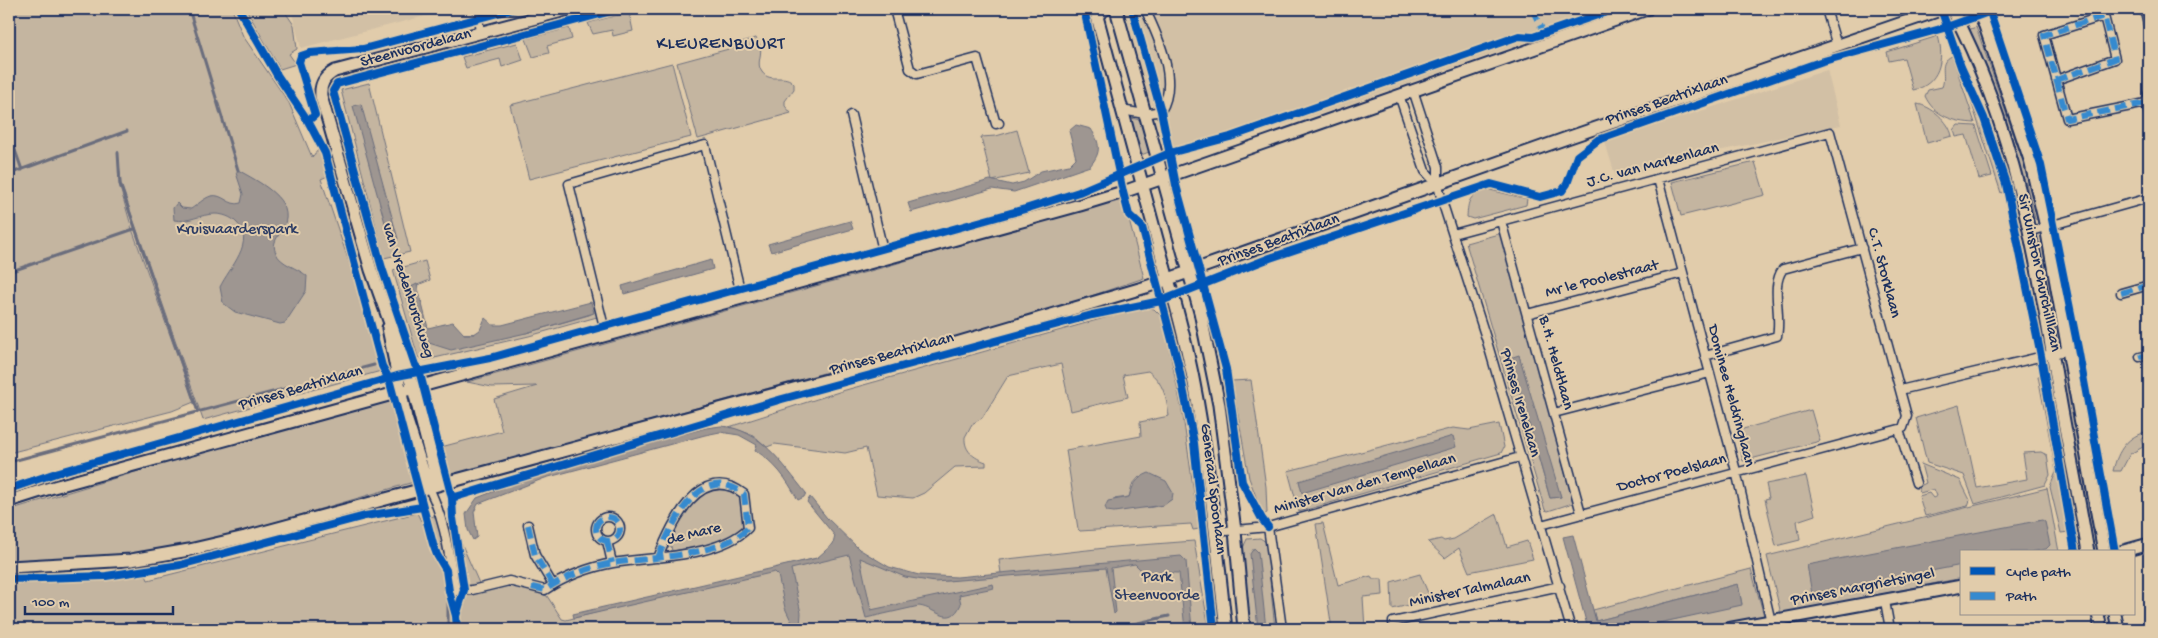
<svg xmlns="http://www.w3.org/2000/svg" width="2158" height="638" font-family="'Gochi Hand',sans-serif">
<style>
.built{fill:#d2c0a5}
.green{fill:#c4b5a0;stroke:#70727f;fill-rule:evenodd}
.water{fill:#9e9691;stroke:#6a6d7d}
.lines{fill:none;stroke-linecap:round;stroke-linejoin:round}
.stream{stroke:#6a6d7d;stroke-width:3}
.street-casing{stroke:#1b2f5e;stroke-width:11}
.secondary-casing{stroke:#1b2f5e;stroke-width:15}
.street{stroke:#e1ccab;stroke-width:8}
.secondary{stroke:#e1ccab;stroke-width:11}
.quiet{stroke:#368acf;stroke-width:6;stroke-dasharray:12 6;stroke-linecap:butt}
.cycleway-casing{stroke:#e1ccab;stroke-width:11}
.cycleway{stroke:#0057b8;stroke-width:8}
.labels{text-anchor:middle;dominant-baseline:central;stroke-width:4;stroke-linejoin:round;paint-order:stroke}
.street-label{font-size:16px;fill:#1b2f5e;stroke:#e1ccab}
.park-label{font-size:16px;fill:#2c3c65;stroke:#e1ccab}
.neighbourhood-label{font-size:18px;letter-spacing:1px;fill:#1b2f5e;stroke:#e1ccab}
</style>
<rect width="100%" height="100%" fill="#e1ccab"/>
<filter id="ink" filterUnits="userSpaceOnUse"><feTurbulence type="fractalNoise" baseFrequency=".02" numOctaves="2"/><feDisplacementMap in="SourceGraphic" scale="10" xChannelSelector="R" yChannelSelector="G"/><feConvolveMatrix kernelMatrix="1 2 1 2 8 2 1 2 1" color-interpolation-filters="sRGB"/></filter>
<g filter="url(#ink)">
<path class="built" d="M 291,9 L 452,9 L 301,48 Z
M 1125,9 L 1621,9 L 1332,110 L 1167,160 Z
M 1827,70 L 1841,125 L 1704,154 L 1616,178 L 1605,142 Z"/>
<path class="green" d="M 9,9 L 232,9 L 243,36 L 289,103 L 312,157 L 319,149 L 332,174 L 321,179 L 351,268 L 381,371 L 203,420 L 121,184 L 118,151 L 119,184 L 132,229 L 194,402 L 172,411 L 9,453 Z
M 246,9 L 283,9 L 294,25 L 297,49 L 289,54 L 296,64 L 280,69 Z
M 629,12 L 633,31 L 613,36 L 612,30 L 593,34 L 588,23 Z
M 1976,27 L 2022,158 L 2038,220 L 2035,219 L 2026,183 L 2015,162 L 1968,30 Z
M 569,28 L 572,39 L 547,46 L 549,53 L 533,57 L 526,39 Z
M 1938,36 C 1945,59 1939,85 1913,90 L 1904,58 L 1889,61 L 1887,52 Z
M 756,38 C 767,52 754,61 762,72 C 770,84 786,72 794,84 L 794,89 L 785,101 L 785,106 L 791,113 L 698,139 L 677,63 L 736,47 L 738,43 Z
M 517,43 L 523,60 L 502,67 L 500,59 L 466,68 L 462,57 Z
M 1952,56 L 1975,123 C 1954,122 1934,116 1925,96 L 1928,90 L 1942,87 C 1947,74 1937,63 1952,56 Z
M 672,63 L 691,137 L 529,179 L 510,105 Z
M 369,83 L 410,252 L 384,258 L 341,90 Z
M 1967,89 L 1969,89 L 1985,128 L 2005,191 L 2001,193 Z
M 1917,104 C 1931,106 1949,121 1952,136 L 1927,143 Z
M 1131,118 L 1140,120 L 1149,152 L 1141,155 Z
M 1958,125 L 1976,126 L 1992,176 L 1979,179 L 1966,135 L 1956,137 L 1954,130 Z
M 1017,130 L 1029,173 L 992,181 L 981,137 L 996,136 Z
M 1755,162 L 1765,195 L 1681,216 L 1672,182 Z
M 1486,189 L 1527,199 L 1526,205 L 1473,219 L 1467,217 C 1468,200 1469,196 1486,189 Z
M 1123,197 L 1144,278 L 1035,315 L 449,476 L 441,447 L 502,431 L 494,399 L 537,386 L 492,387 L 467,382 L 881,268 Z
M 1502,233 L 1573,503 L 1548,511 L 1545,510 L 1466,243 ZM 1510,358 L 1561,497 L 1550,498 Z
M 2043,243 L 2061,343 L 2057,347 L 2036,244 Z
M 425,261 L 430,280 L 405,290 L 420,334 L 526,333 L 589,315 L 593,313 L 592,308 L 595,308 L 597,317 L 529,336 L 426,360 L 418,357 L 393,270 Z
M 1144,307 L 1154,309 L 1163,318 L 1183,416 L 1199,529 L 1193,530 L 1191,524 L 1080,531 L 1078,529 L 1066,450 L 1141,436 L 1140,422 L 1169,416 C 1166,397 1164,383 1148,371 L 1123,375 L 1128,397 L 1071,411 L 1061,364 L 1008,376 L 982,418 L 972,424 L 965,437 C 964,451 974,458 986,462 L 986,466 L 955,467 L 924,493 L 913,498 L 877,495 L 866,448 L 845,453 L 775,444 L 767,447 L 753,435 L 729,427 L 842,391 ZM 1139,477 L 1172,499 C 1150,513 1134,508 1113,499 L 1129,497 L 1132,485 Z
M 2066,370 L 2095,528 L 2090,529 L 2082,484 L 2078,478 L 2059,371 Z
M 2049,372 L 2078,531 L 2074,532 L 2045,373 Z
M 2041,375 L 2069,532 L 2061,533 L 2050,487 L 2056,472 L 2038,376 Z
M 1251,380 L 1266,487 L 1267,513 L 1263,515 L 1249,478 L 1232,381 Z
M 387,402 L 401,405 L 418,471 L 417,481 L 248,530 L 153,553 L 9,561 L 9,510 L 185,457 Z
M 1959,405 L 1977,488 L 2027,479 L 2023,453 L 2041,452 L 2047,455 L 2050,475 L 2045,485 L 1975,504 L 1964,475 L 1927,463 L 1916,418 Z
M 1811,410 L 1820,441 L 1743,461 L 1736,431 Z
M 1499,424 L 1504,447 L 1501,453 L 1299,512 L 1288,471 L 1453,428 L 1469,430 Z
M 2149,431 L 2149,436 L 2141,438 L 2143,447 L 2130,454 L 2121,471 L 2113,471 C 2118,450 2127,436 2149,431 Z
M 1921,464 L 1960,480 L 1970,500 L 1968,506 L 1925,516 L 1919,496 L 1929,493 L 1933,498 L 1937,496 L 1934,489 L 1920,493 L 1918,487 L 1926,483 Z
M 1806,476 L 1815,515 L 1797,521 L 1800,540 L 1776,546 L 1765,499 L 1769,498 L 1766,484 Z
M 727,488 C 740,494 741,498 743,511 C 745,517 746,524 742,530 C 731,544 689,548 672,551 L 671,546 L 665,543 C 683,516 691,490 727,488 Z
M 2047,488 L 2059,552 L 1962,552 L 1962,578 L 1781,614 L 1767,556 Z
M 455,509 L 459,538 L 482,590 L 516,584 L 547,596 L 562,619 L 566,620 L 849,550 L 905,575 L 947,581 L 1001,573 L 999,560 L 1114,547 L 1194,541 L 1209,629 L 461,629 L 459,594 L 448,511 Z
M 417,513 L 421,521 L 441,513 L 452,591 L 454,629 L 9,629 L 9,584 L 146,575 L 148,580 Z
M 1497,514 L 1507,547 L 1527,541 L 1533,559 L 1469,572 L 1459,548 L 1445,558 L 1428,542 L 1441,539 L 1444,541 L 1454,539 Z
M 1323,523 L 1338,585 L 1371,576 L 1372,579 L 1382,579 L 1383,595 L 1363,597 L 1365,629 L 1332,629 L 1316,524 Z
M 1260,538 L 1266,542 L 1275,629 L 1248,629 L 1240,549 L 1243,548 L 1247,539 Z
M 1751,569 L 1764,616 L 1696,629 L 1631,629 L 1742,604 L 1738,584 L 1596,621 L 1593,610 Z
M 1420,574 L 1431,600 L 1392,609 L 1391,582 Z"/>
<path class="water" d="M 361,104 L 398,239 L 390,241 L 353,106 Z
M 1076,125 L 1091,129 C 1100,143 1102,152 1090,166 L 1014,192 L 992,189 L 911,212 L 908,203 L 990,180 L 1012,185 L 1024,182 L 1041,171 L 1069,165 L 1076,158 L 1069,131 Z
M 238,170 C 257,181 298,200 283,228 C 278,237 271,243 276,253 C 280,264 298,268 307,276 L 306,291 L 285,323 L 280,324 L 235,312 L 223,303 L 220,287 C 229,268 257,241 236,222 C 231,217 223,214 215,214 C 200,214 189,223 174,220 L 173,208 L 177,203 L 182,208 L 191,209 C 197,205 204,198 211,196 C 223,193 229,207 241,203 L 243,194 L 236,173 Z
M 850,221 L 853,229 L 771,252 L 768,244 Z
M 711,260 L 713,269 L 624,294 L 622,286 Z
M 417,284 L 428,328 L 453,322 L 464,334 L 474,334 L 480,330 L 485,318 L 493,325 L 502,325 L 591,302 L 594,313 L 526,333 L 451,350 L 429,343 L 420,334 L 405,290 Z
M 1519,355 L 1561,497 L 1550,498 L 1510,358 Z
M 721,426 C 761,429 782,464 806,493 L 804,497 L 798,500 C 786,478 776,464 755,450 L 757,445 L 739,435 L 720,432 L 705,435 L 545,478 L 478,504 L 474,512 L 477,537 L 473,540 L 468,530 L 466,514 L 477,498 L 542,473 L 706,428 Z
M 1453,436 L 1456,447 L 1302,493 L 1299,481 Z
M 1149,473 L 1166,481 L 1173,493 L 1172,499 L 1164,505 L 1114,512 L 1107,511 L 1105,507 L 1108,501 L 1129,497 C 1133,485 1136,478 1149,473 Z
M 810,497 L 827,518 L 859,549 L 889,567 L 919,575 L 957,577 L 1181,556 L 1186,561 L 1192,629 L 1185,629 L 1179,573 L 1143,572 L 1135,564 L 1111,568 L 1116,612 L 1114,614 L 1106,568 L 935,582 L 905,577 L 860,558 L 871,610 L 993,584 L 994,588 L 959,595 L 961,604 C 950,629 936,608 919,606 L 866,618 L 849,555 L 791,569 L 801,613 L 800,627 L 798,629 L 795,629 L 785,608 L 778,575 L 775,572 L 574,618 L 573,614 L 817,558 L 833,544 L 835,536 L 807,502 Z
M 2042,520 L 2045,522 L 2050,545 L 2046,549 L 2030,552 L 1962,552 L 1962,565 L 1812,594 L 1807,565 Z
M 1573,535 L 1596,621 L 1738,584 L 1742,605 L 1631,629 L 1588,629 L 1563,537 Z
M 1254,548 L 1258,552 L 1266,629 L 1258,629 L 1250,554 Z"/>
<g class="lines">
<path class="stream" d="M 189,9 L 238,170
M 9,133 L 22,170
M 118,153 L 120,184 L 198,412
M 9,174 L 127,131
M 9,272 L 134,229
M 9,462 L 374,365
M 448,598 L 448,629
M 1111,629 L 1169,616"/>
<defs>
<path id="street" d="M 477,9 L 480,33
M 894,9 L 910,69 L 917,74 L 977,58 L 996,124 L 999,123
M 1826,9 L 1837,46
M 2144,9 L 2149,28
M 1097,17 L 1109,9
M 2056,80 L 2115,59 L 2104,16 L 2044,35 L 2067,119 L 2146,103 L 2149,93
M 1413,90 L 1438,167 L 1438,185 L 1442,201 L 1486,338 L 1571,629
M 1399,95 L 1425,171 L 1438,185
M 2146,103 L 2149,114
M 1121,110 L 1145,114 L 1161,111 C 1179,82 1159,38 1145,9
M 851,115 L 885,259
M 1658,179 L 1736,471 L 1771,622
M 1501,221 L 1581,513
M 2031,231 L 2149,198
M 1453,234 L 1830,132 L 1907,416 L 1903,428 L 1541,525
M 2121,293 L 2149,285
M 1527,314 L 1683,273
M 606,335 L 569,184 L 705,145 L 742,298
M 1705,356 L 1777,336 C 1782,314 1770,286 1783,269 L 1862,248
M 2140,357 L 2149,355
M 1900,390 L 2069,350
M 1554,413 L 1710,373
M 1899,430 L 1916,483
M 428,486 C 445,519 449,555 455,591 L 472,590 L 509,581 L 545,590 C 564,577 590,567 613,563 C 651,557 720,557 748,528 L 744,494 C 700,460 671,525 658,558
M596 529a12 12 0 1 1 24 0a12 12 0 1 1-24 0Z
M 528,525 L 535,555 L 553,585
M 1268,527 L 1282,629
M 1215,532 L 1268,527 L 1520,457
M 607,541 L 612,563
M 1885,601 L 1890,629
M 1394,629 L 1393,622 L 1560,586"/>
<path id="secondary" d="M 1095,9 L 1168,280 C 1176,303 1181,326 1187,350 C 1208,441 1215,536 1226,629
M 1116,9 L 1200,312 L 1219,405 L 1235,531 L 1244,629
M 1952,9 C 2015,128 2036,256 2058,387 C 2067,442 2079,497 2088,552
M 1977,9 L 1985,26 L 2030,160 L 2046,227 L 2104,552
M 388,328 L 406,418 L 428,486
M 438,484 L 413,388 L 371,270 L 321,96 C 320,84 324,77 335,71 L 570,9
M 9,501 L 50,488 L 1080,205 L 1123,192 L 1647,9
M 2120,552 L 2149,544
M 9,567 L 131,560 L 189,550 L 245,537 L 875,367 L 1146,287 L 1567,138 L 1943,9
M 2098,614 L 2101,629
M 2115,614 L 2118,629
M 1727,629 L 1962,586"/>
</defs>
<use href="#street" class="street-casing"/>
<use href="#secondary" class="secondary-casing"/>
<use href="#street" class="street"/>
<use href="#secondary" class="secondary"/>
<path class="quiet" d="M 1532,9 L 1544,33
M 2144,9 L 2149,28
M 2056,80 L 2115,59 L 2104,16 L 2044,35 L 2067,119 L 2146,103 L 2149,93
M 2146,103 L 2149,114
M 2147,198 L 2149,204
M 2121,293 L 2149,285
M 2140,357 L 2149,355
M596 529a12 12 0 1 1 24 0a12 12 0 1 1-24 0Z
M 528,525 L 535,555 L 553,585
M 607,541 L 612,563
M 532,587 L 545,590 C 564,577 590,567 613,563 C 651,557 720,557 748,528 L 744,494 C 700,460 671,525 658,558"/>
<defs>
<path id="cycleway" d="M 239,9 L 277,75 L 308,121 L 325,153 L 382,366 L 389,379 L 433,544 L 437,555 L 446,570 L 449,591 L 456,616 L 457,629
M 1084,9 L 1123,192 L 1129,215 L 1142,227 L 1178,363 L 1194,443 L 1214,629
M 1132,9 L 1161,111 L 1176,185 L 1226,369 L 1242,482 L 1262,519 L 1268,527
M 1941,9 L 1961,67 L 1984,118 L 2006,184 L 2041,356 L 2075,552
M 1989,9 L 2041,165 L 2078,348 L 2115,552
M 308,121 L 315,115 L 299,62 L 301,56 L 310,53 L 363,49 L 513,9
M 9,489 L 59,472 L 397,376 L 490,358 L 1025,209 L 1079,192 L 1170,153 L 1230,137 L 1519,36 L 1533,37 L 1615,9
M 452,498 L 782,399 L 1092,315 L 1161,301 L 1270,258 L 1491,184 L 1540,197 L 1562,191 L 1567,184 L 1577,156 L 1598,140 L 1820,62 L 1944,28 L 1997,9
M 9,579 L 106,576 L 180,565 L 365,516 L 422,507
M 456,616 L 464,590 L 453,518 L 452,498 L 419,370 L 415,365 L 382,268 L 333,91 L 337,84 L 619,9"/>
</defs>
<use href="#cycleway" class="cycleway-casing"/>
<use href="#cycleway" class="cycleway"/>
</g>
</g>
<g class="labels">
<g class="street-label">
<text transform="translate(416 49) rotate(-15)">Steenvoordelaan</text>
<text transform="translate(1667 101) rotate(-19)">Prinses Beatrixlaan</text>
<text transform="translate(1653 166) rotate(-15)">J.C. van Markenlaan</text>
<text transform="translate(1279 241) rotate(-20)">Prinses Beatrixlaan</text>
<text transform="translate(1883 273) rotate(75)">C.T. Storklaan</text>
<text transform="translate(2038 273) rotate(78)">Sir Winston Churchilllaan</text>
<text transform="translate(1602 280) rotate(-14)">Mr le Poolestraat</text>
<text transform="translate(407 291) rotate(72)">van Vredenburchweg</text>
<text transform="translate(892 355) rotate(-15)">Prinses Beatrixlaan</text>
<text transform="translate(1555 363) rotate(75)">B.H. Heldtlaan</text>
<text transform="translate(301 389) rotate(-16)">Prinses Beatrixlaan</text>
<text transform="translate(1730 396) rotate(75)">Dominee Heldringlaan</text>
<text transform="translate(1519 403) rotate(74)">Prinses Irenelaan</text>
<text transform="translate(1672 474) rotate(-15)">Doctor Poelslaan</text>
<text transform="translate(1365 485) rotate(-16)">Minister Van den Tempellaan</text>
<text transform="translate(1212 489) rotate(83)">Generaal Spoorlaan</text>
<text transform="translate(694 535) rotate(-14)">de Mare</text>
<text transform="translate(1863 588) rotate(-11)">Prinses Margrietsingel</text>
<text transform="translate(1470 591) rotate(-12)">Minister Talmalaan</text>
</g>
<g class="park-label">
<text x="237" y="230">Kruisvaarderspark</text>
<text x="1157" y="578">Park<tspan x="1157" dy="18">Steenvoorde</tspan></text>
</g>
<g class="neighbourhood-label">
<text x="721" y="44">KLEURENBUURT</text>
</g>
</g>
<rect width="2158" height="638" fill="none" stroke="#e1ccab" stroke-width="30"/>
<rect x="15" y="15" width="2128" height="608" fill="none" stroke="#1b2f5e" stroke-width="2" filter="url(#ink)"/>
<rect x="1960" y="550" width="175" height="65" fill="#e1ccab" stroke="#928d8c"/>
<rect x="1970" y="567" width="25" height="8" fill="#0057b8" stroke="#928d8c"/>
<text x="2006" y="576" font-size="15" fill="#1b2f5e">Cycle path</text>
<rect x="1970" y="592" width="25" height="8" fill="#368acf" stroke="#928d8c"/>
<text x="2006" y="600" font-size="15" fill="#1b2f5e">Path</text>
<path d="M25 606v8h148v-8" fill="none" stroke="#1b2f5e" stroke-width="2.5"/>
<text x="32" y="606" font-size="15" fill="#1b2f5e" stroke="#e1ccab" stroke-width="4" paint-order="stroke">100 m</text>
</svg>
